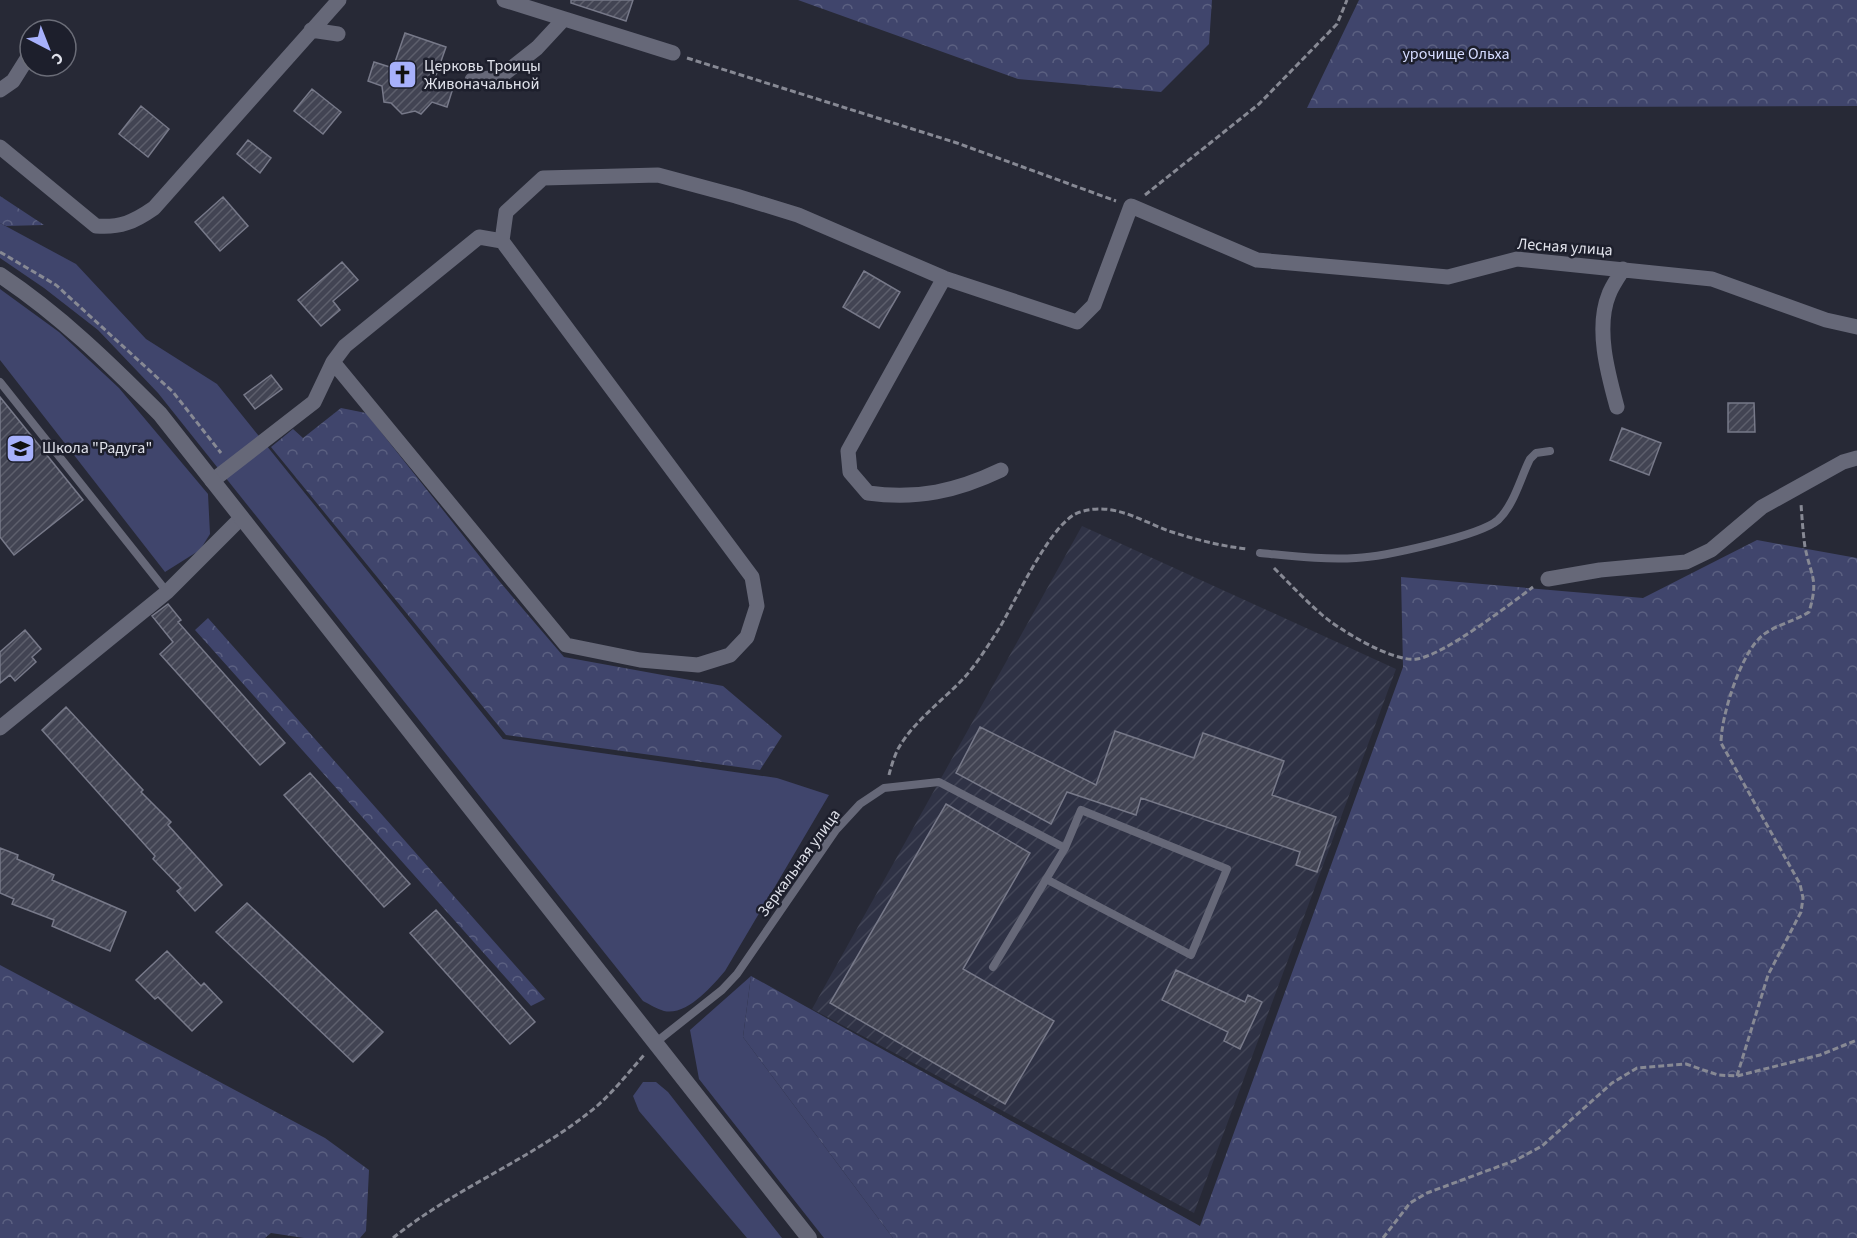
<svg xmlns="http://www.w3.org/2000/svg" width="1857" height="1238" font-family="'Source Sans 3',sans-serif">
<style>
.industrial{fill:url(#industrial-furrows)}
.green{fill:#40456c}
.forest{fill:url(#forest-crowns)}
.building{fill:url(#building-hatch);stroke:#777989;stroke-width:1.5}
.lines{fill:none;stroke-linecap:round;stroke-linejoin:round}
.path{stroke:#878994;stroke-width:3;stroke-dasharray:6 3;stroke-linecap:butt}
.service{stroke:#666878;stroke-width:8}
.minor{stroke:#666878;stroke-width:15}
.tertiary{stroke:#666878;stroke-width:16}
.labels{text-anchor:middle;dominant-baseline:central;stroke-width:5;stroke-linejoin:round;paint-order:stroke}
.park-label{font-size:16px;fill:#d6dcff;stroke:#1d1f2c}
.poi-label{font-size:16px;fill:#e0e2eb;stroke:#1d1f2c;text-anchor:start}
.street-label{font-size:16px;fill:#e0e2eb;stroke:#1d1f2c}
</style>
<defs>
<pattern id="industrial-furrows" width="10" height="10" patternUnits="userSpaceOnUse" patternTransform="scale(1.5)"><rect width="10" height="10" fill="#2f3245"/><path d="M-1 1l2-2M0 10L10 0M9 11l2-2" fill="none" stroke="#434657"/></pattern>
<pattern id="forest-crowns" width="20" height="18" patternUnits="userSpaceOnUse" patternTransform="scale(1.5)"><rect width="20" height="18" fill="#40456c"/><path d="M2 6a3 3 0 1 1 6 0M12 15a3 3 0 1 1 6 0" fill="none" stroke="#5b6081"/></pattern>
<pattern id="building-hatch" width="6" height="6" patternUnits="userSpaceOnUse" patternTransform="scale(1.5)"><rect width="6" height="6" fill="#424453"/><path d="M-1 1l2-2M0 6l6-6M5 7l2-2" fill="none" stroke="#5d5f6c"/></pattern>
</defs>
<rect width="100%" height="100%" fill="#272936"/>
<path class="industrial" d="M 1082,526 L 1396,669 L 1194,1213 L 812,1009 Z"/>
<path class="green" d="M 0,223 L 76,264 L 146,339 L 217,384 L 503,739 L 777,778 L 829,795 L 725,971 C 712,986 687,1016 664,1011 C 657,1009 649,1004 643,1001 L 158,393 L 98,330 L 44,288 L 0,258 Z
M 0,289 L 59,332 L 119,388 L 208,494 L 210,534 L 200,550 L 165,572 L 0,360 Z
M 751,976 L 743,1037 L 893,1238 L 824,1238 L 699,1079 L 690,1030 Z
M 643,1082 L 656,1082 L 668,1092 L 782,1238 L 747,1238 L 639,1111 L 633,1096 Z"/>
<path class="forest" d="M 798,0 L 1212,0 L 1209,44 L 1161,92 L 1018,79 Z
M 1359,0 L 1857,0 L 1857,106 L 1307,108 Z
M 0,196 L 44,225 L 6,226 L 0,223 Z
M 341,408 L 366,413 L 500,582 L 564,657 L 723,686 L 782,736 L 760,770 L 506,735 L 271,447 L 293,429 L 303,438 Z
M 1757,540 L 1857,558 L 1857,1238 L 893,1238 L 743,1037 L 751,976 L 1200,1226 L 1403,667 L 1401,577 L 1643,598 Z
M 208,618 L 545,999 L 531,1006 L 195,630 Z
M 0,965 L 325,1138 L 369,1170 L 366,1231 L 360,1238 L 304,1238 L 271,1233 L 265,1238 L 0,1238 Z"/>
<path class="building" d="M 571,0 L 633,0 L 626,21 L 571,3 Z
M 405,33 L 446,47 L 434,81 L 453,88 L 447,107 L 432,102 L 421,114 L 415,111 L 402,114 L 391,103 L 384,102 L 382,86 L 368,81 L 374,62 L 393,68 Z
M 312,89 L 341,112 L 323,134 L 294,111 Z
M 141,106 L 169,129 L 148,157 L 119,134 Z
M 248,140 L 271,158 L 260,173 L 237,154 Z
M 223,197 L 248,226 L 220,251 L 195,222 Z
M 342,262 L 358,280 L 333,301 L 340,310 L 321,326 L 298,300 Z
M 864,271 L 900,292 L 879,328 L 843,307 Z
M 271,375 L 282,389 L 255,409 L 244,395 Z
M 0,397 L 83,500 L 14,555 L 0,537 Z
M 1728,403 L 1754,403 L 1755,432 L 1728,432 Z
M 1622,428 L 1661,443 L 1649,475 L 1610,460 Z
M 168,604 L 181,620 L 178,622 L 285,743 L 260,765 L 160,654 L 173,642 L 152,616 Z
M 25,630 L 41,649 L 32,657 L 36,662 L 15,681 L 10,675 L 0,683 L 0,652 Z
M 66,707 L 143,790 L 141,792 L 171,822 L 168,825 L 222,885 L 195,911 L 177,891 L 181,888 L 153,859 L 155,856 L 42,730 Z
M 980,727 L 1096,785 L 1115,731 L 1194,758 L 1203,733 L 1284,761 L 1272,795 L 1336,817 L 1317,872 L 1296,865 L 1300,852 L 1141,798 L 1136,815 L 1067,792 L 1051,824 L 956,773 Z
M 310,773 L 410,884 L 384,907 L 284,795 Z
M 946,804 L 1030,853 L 963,969 L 1054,1021 L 1005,1104 L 830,1003 Z
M 0,848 L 18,855 L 17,859 L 54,875 L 52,880 L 126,912 L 110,951 L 52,926 L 54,920 L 12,904 L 14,899 L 0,893 Z
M 247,903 L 383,1032 L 353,1062 L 216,932 Z
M 436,910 L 535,1022 L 510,1044 L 410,933 Z
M 167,951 L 201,986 L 204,983 L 222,1002 L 192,1031 L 158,997 L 155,999 L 136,980 Z
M 1176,970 L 1245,1002 L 1248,995 L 1262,1002 L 1240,1049 L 1224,1041 L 1228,1032 L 1162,1000 Z"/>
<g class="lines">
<path class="path" d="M 687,58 L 957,143 L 1116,201
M 1145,195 L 1259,104 L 1337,24 L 1347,0
M 0,252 L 56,285 L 173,392 L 221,453
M 1274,568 C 1289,583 1304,599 1320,613 C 1337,629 1394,663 1417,659 C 1444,655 1509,605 1533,587
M 889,775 C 891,767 894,757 898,749 C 913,722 942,701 963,679 C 977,664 989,644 1000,627 C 1016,600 1052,520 1080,512 C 1114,501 1142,522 1172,532 C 1197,540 1221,546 1247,549
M 1737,1076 L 1768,975 L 1801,912 L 1803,898 L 1800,884 L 1721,743 C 1721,716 1741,652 1763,635 C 1776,625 1795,621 1809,612 C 1819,579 1811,577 1805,547 C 1803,533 1802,518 1801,504
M 393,1238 C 456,1187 535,1158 597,1106 C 614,1091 629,1072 644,1055
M 1383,1238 L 1410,1203 L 1427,1193 L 1516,1160 L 1542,1146 L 1612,1083 L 1637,1068 L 1686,1064 L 1718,1075 L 1737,1076 L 1820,1055 L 1857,1040"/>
<path class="service" d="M 0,382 L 167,592
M 1260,553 C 1292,556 1324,560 1356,558 C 1382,557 1480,536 1498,520 C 1514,505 1520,479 1530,459 L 1536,453 L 1550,451
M 1046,879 L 1191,955 L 1227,869 L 1081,810 L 1065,848
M 655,1043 L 722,990 L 737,974 L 836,830 L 860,804 L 884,788 L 939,782 L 1065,848 L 993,967"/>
<path class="minor" d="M 504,0 L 673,53
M 311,30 L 338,34
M 472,80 L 500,77 L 537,48 L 563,20
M 0,90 L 13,81 L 30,54
M 0,147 L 96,226 C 120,228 134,222 154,208 L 339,0
M 502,241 L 479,237 L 345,346 L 333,362 L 566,645 L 640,660 L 698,665 L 730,655 L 747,637 L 757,606 L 752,577 L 502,241 L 506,212 L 543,178 L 658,175 L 736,196 L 798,215 L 944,278 L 1077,322 L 1094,305 L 1131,206 L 1257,260 L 1448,277 L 1517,259 L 1712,279 L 1826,320 L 1857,327
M 944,278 L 848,451 L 850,472 L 868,493 C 917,500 957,491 1001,470
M 1617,407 C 1608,374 1595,328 1609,294 C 1612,286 1618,278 1623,269
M 212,481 L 314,402 L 333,362
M 1548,579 L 1600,570 L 1686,562 L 1711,550 L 1762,507 L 1843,462 L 1857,458
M 0,728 L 167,592 L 241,518"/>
<path class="tertiary" d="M 0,275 C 60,315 109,363 160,414 L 809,1238"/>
</g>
<defs>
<symbol id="church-square" viewBox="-11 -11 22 22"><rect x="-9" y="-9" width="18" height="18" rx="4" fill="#a7b1fc" stroke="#1d1f2c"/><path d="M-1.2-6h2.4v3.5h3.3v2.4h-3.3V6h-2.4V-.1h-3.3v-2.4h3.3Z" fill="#111"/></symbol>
<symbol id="school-square" viewBox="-11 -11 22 22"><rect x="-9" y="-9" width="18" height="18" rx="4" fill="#a7b1fc" stroke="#1d1f2c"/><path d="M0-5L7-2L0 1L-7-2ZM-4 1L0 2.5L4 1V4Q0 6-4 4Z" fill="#111"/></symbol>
</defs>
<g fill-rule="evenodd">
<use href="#church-square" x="386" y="58" width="33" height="33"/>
<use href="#school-square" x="4" y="432" width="33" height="33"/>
</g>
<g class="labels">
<g class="park-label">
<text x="1456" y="54">урочище Ольха</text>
</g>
<g class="poi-label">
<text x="424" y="66">Церковь Троицы<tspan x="424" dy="18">Живоначальной</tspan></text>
<text x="42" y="448">Школа "Радуга"</text>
</g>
<g class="street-label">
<text transform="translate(1565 247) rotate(4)">Лесная улица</text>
<text transform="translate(799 863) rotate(-54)">Зеркальная улица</text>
</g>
</g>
<g transform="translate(48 48) rotate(138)"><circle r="28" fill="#1d1f2c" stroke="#6b6d78" stroke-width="1.5"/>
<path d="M0-4.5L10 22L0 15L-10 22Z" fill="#a7b1fc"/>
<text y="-9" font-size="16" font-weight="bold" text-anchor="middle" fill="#e0e2eb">С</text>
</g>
</svg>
